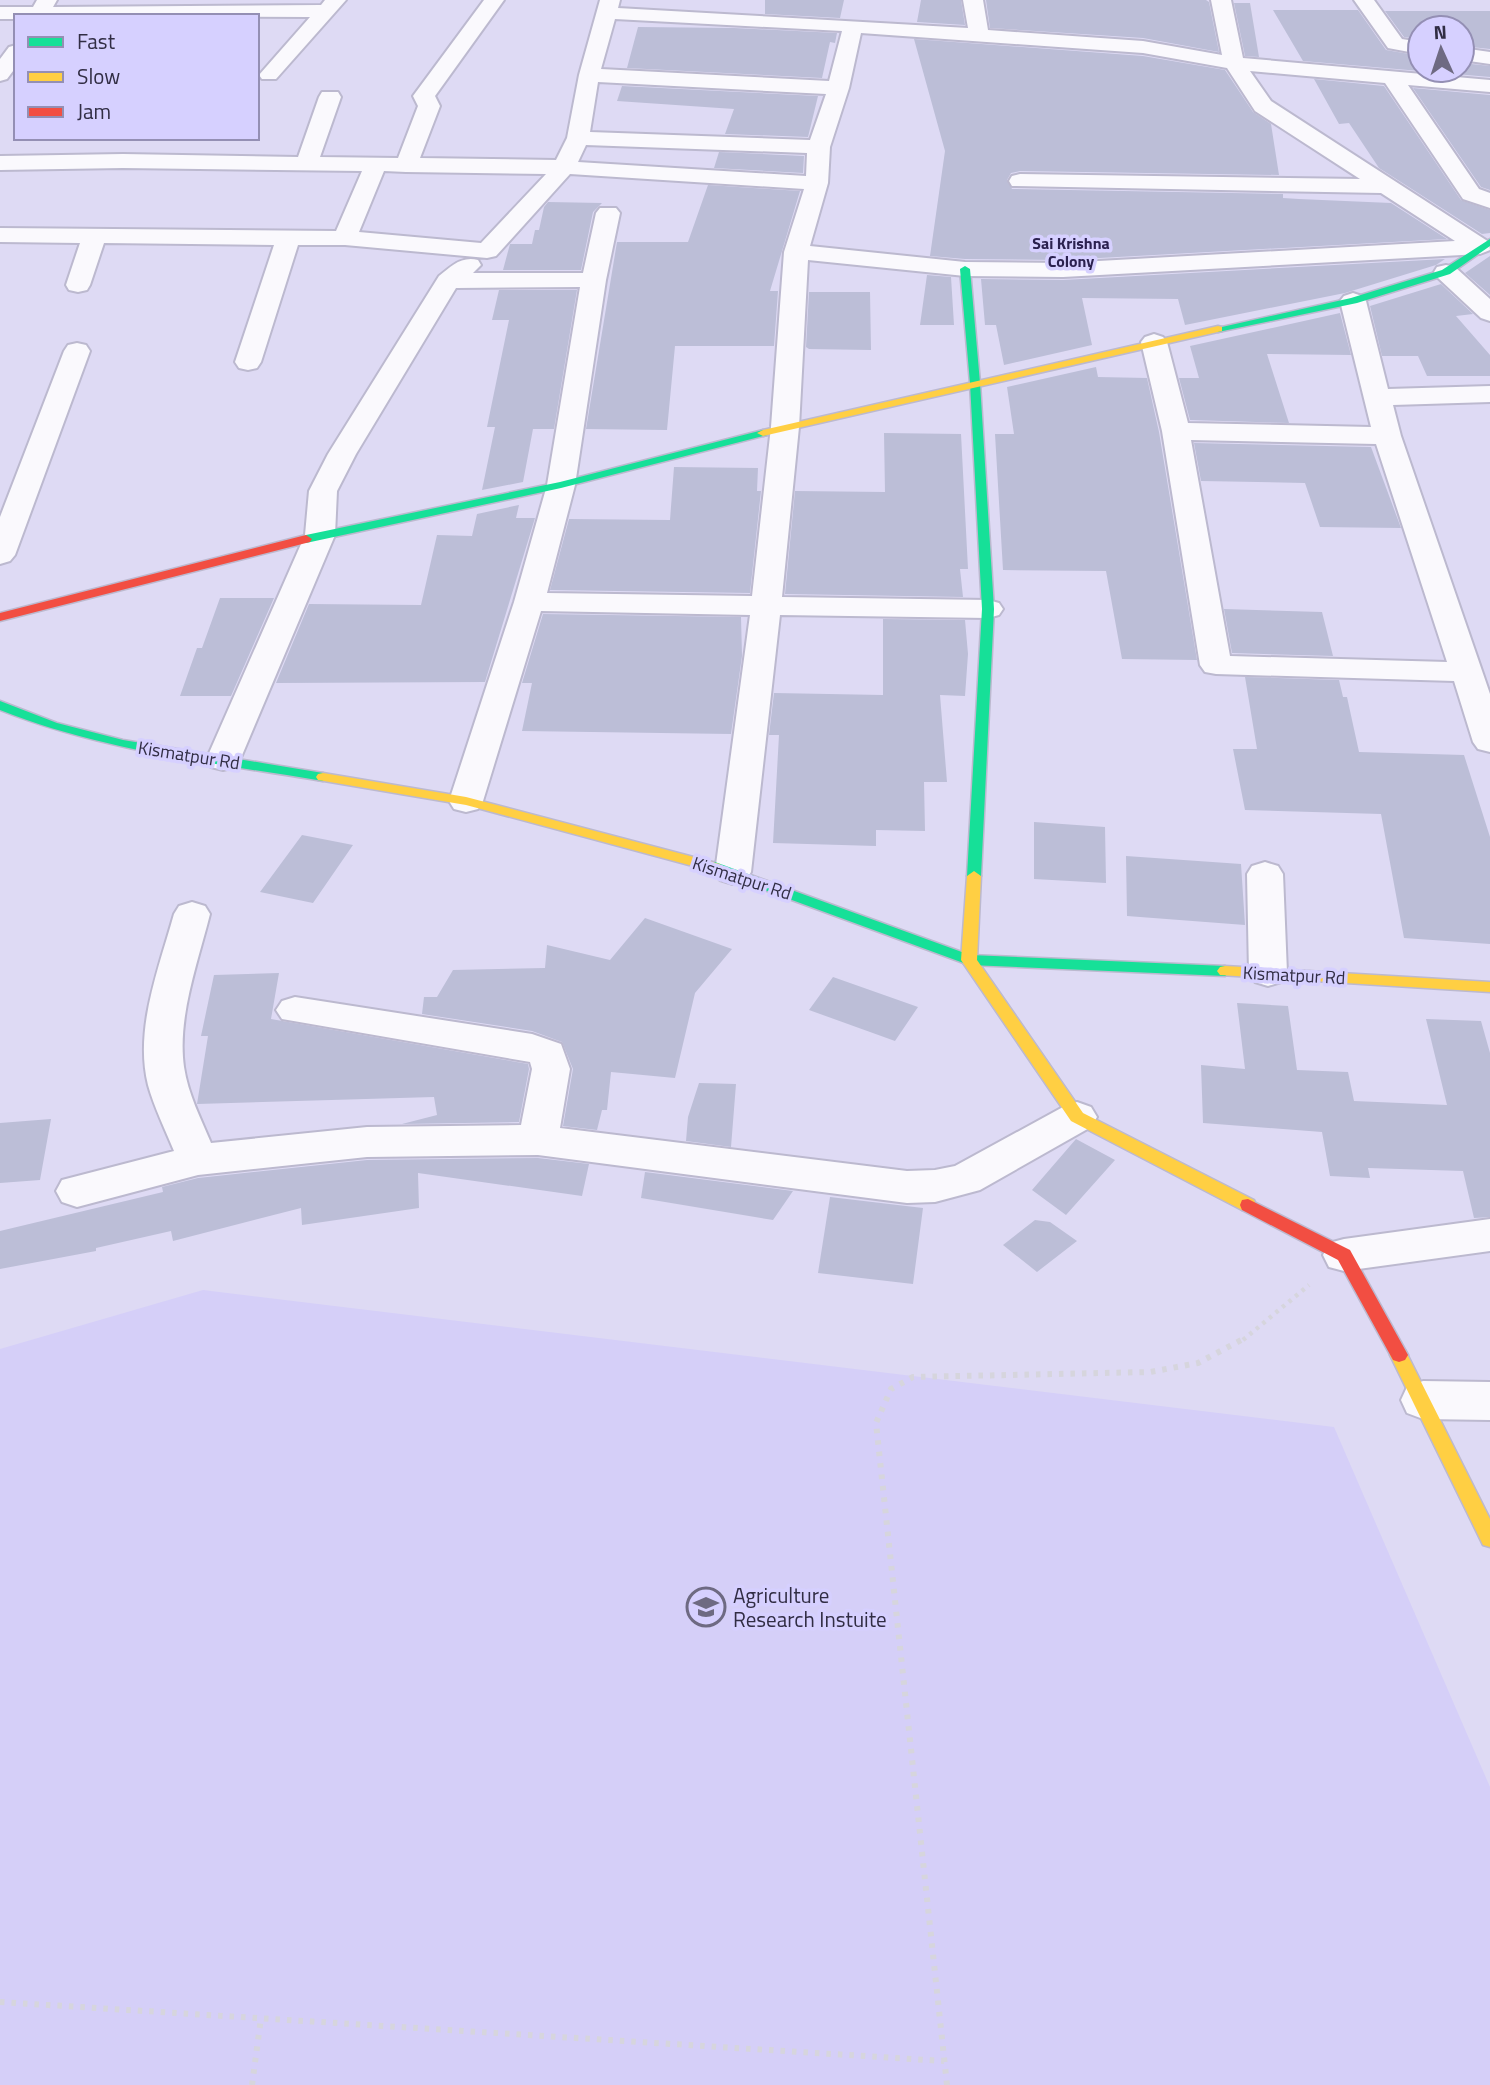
<svg xmlns="http://www.w3.org/2000/svg" width="1490" height="2085" font-family="'Titillium Web',sans-serif">
<style>
.built{fill:#d5cff8}
.building{fill:#bcbed7}
.lines{fill:none;stroke-linecap:round;stroke-linejoin:round}
.street-casing{stroke:#bcb9cf;stroke-width:4}
.fast-casing{stroke:#bcb9cf;stroke-width:3}
.slow-casing{stroke:#bcb9cf;stroke-width:3}
.jam-casing{stroke:#bcb9cf;stroke-width:3}
.path-far1{stroke:#d6d5dd;stroke-width:4.5;stroke-dasharray:3.5 5;stroke-linecap:butt}
.path{stroke:#d6d5dd;stroke-width:6;stroke-dasharray:4.5 7;stroke-linecap:butt}
.street{fill:#faf9fd;fill-rule:evenodd}
.fast{fill:#16e098;fill-rule:evenodd}
.slow{fill:#ffcf43;fill-rule:evenodd}
.jam{fill:#f24e42;fill-rule:evenodd}
.labels{text-anchor:middle;dominant-baseline:central;stroke-width:7;stroke-linejoin:round;paint-order:stroke}
.far-neighbourhood-label{font-size:16px;font-weight:bold;fill:#2b214f;stroke:#d6d0ff}
.street-label{font-size:18px;fill:#312d44;stroke:#d6d0ff}
.near-poi-label{font-size:21px;fill:#312d44;stroke:#d6d0ff;text-anchor:start}
</style>
<rect width="100%" height="100%" fill="#dedaf4"/>
<path class="built" d="M 203,1290 L 1334,1427 L 1490,1787 L 1490,2085 L 0,2085 L 0,1349 Z"/>
<path class="building" d="M 765,0 L 844,0 L 840,18 L 765,14 Z
M 921,0 L 961,0 L 965,25 L 917,22 Z
M 986,0 L 1206,0 L 1209,2 L 1219,52 L 1143,38 L 990,28 Z
M 1234,3 L 1250,3 L 1259,57 L 1245,56 Z
M 1273,10 L 1358,10 L 1386,50 L 1420,56 L 1420,70 L 1462,70 L 1462,63 L 1490,66 L 1490,77 L 1303,61 Z
M 1385,11 L 1490,11 L 1490,49 L 1462,46 L 1462,28 L 1420,28 L 1420,39 L 1404,37 Z
M 638,27 L 734,28 L 837,33 L 835,43 L 830,42 L 822,78 L 627,68 Z
M 914,39 L 1143,56 L 1225,70 L 1253,112 L 1271,124 L 1279,175 L 1020,171 L 1011,173 L 1007,180 L 1012,189 L 1283,194 L 1283,198 L 1299,199 L 1391,203 L 1447,239 L 1063,260 L 965,259 L 930,256 L 945,151 Z
M 1314,79 L 1384,86 L 1461,200 L 1490,210 L 1490,233 L 1482,234 L 1379,168 L 1349,123 L 1339,124 Z
M 622,86 L 818,96 L 808,137 L 725,134 L 734,109 L 617,101 Z
M 1413,88 L 1490,95 L 1490,190 L 1481,187 Z
M 719,152 L 804,156 L 803,173 L 714,168 Z
M 708,185 L 800,191 L 770,291 L 778,291 L 774,346 L 675,346 L 667,430 L 586,429 L 617,242 L 688,242 Z
M 548,202 L 602,203 L 593,212 L 581,270 L 503,270 L 510,244 L 532,244 L 535,230 L 539,230 L 544,207 Z
M 1490,256 L 1490,295 L 1465,273 Z
M 1445,259 L 1436,265 L 1345,293 L 1185,325 L 1178,299 L 1082,298 L 1092,345 L 1004,365 L 996,325 L 985,325 L 981,279 L 1063,280 Z
M 927,275 L 951,277 L 954,325 L 920,325 Z
M 1441,284 L 1473,314 L 1456,316 L 1490,355 L 1490,376 L 1427,376 L 1418,356 L 1382,356 L 1370,306 Z
M 499,290 L 577,290 L 554,429 L 533,429 L 523,482 L 482,490 L 495,427 L 487,427 L 509,320 L 492,320 Z
M 809,292 L 870,292 L 871,350 L 809,349 L 806,347 Z
M 1340,313 L 1351,355 L 1267,354 L 1289,423 L 1190,420 L 1179,378 L 1199,378 L 1190,346 Z
M 1096,367 L 1098,377 L 1147,378 L 1159,432 L 1197,660 L 1122,659 L 1106,571 L 1003,570 L 995,434 L 1014,434 L 1007,387 Z
M 884,433 L 961,434 L 968,569 L 960,569 L 963,597 L 785,594 L 795,491 L 885,492 Z
M 1194,443 L 1371,447 L 1401,528 L 1320,527 L 1305,483 L 1201,481 Z
M 674,467 L 758,468 L 757,491 L 761,491 L 750,593 L 550,590 L 569,519 L 670,520 Z
M 519,505 L 516,518 L 535,518 L 485,682 L 276,683 L 309,604 L 421,605 L 437,535 L 472,536 L 477,514 Z
M 220,598 L 274,598 L 231,696 L 180,696 L 197,648 L 202,648 Z
M 1224,609 L 1322,612 L 1333,656 L 1232,653 Z
M 543,614 L 741,617 L 742,656 L 731,734 L 522,731 L 532,683 L 522,683 Z
M 883,619 L 965,620 L 968,654 L 965,696 L 940,695 L 947,782 L 924,782 L 925,831 L 876,830 L 876,846 L 773,843 L 779,735 L 769,735 L 774,693 L 883,695 Z
M 1245,677 L 1339,680 L 1343,697 L 1347,697 L 1359,752 L 1464,755 L 1490,837 L 1490,944 L 1404,938 L 1381,814 L 1245,810 L 1233,749 L 1257,749 Z
M 1034,822 L 1105,827 L 1106,883 L 1034,879 Z
M 302,835 L 353,845 L 313,903 L 260,892 Z
M 1126,856 L 1241,864 L 1245,925 L 1127,916 Z
M 645,918 L 732,949 L 695,993 L 675,1078 L 611,1072 L 607,1110 L 602,1110 L 597,1130 L 563,1126 L 573,1069 L 562,1042 L 532,1031 L 422,1014 L 424,997 L 437,997 L 453,970 L 545,968 L 547,945 L 610,960 Z
M 279,973 L 271,1019 L 528,1064 L 529,1069 L 519,1122 L 402,1124 L 437,1115 L 434,1097 L 197,1104 L 208,1036 L 201,1036 L 214,975 Z
M 833,977 L 918,1007 L 895,1041 L 809,1010 Z
M 1237,1003 L 1288,1006 L 1297,1070 L 1348,1072 L 1354,1101 L 1447,1105 L 1426,1019 L 1481,1021 L 1490,1053 L 1490,1217 L 1474,1218 L 1463,1171 L 1368,1168 L 1370,1178 L 1330,1176 L 1322,1132 L 1203,1123 L 1201,1065 L 1245,1069 Z
M 699,1083 L 736,1084 L 731,1147 L 686,1141 L 688,1117 Z
M 51,1119 L 40,1180 L 0,1183 L 0,1123 Z
M 1076,1139 L 1115,1160 L 1066,1215 L 1032,1190 Z
M 538,1158 L 589,1164 L 582,1196 L 418,1173 L 419,1208 L 302,1225 L 301,1208 L 173,1241 L 171,1231 L 96,1248 L 96,1251 L 0,1269 L 0,1231 L 163,1192 L 162,1187 L 198,1178 L 367,1160 Z
M 645,1172 L 793,1191 L 773,1220 L 641,1198 Z
M 830,1197 L 923,1208 L 913,1284 L 818,1273 Z
M 1035,1220 L 1050,1222 L 1077,1241 L 1037,1272 L 1003,1245 Z"/>
<g class="lines">
<defs>
<path id="street" d="M 37,0 L 57,0 L 53,7 L 321,5 L 325,0 L 346,0 L 276,79 L 262,79 L 259,75 L 310,17 L 16,16 L 16,19 L 0,19 L 0,7 L 33,7 Z
M 484,0 L 504,0 L 435,96 L 440,106 L 420,158 L 556,160 L 567,138 L 579,75 L 600,0 L 620,0 L 618,8 L 968,28 L 963,0 L 983,0 L 988,30 L 1143,41 L 1222,55 L 1211,0 L 1231,0 L 1243,58 L 1490,80 L 1490,92 L 1408,85 L 1479,189 L 1490,193 L 1490,208 L 1463,199 L 1385,83 L 1250,71 L 1271,101 L 1489,242 L 1490,250 L 1480,254 L 1063,277 L 965,276 L 808,260 L 799,427 L 782,597 L 988,600 L 999,603 L 1003,609 L 999,615 L 988,618 L 780,615 L 751,872 L 746,880 L 733,884 L 720,880 L 715,872 L 750,615 L 541,611 L 483,801 L 478,809 L 466,812 L 454,809 L 449,801 L 514,602 L 547,485 L 580,287 L 456,288 L 356,454 L 337,491 L 335,535 L 240,760 L 235,767 L 223,770 L 211,767 L 206,760 L 305,535 L 309,491 L 328,454 L 439,276 C 452,266 461,256 478,260 L 481,265 L 473,273 L 583,273 L 596,213 L 600,208 L 616,208 L 620,213 L 606,280 L 575,485 L 547,593 L 752,596 L 771,427 L 784,252 L 804,189 L 570,174 L 496,256 L 487,258 L 345,245 L 298,245 L 261,362 L 257,368 L 248,370 L 239,368 L 235,362 L 274,245 L 104,243 L 90,285 L 87,290 L 78,292 L 69,290 L 66,285 L 80,243 L 0,242 L 0,228 L 336,231 L 362,171 L 123,168 L 0,170 L 0,156 L 123,154 L 298,157 L 319,97 L 322,92 L 338,92 L 341,97 L 320,157 L 398,158 L 418,106 L 413,96 ZM 615,19 L 842,31 L 829,81 L 601,69 ZM 861,33 L 1143,53 L 1227,68 L 1255,111 L 1360,179 L 1020,174 L 1012,176 L 1009,181 L 1012,186 L 1381,193 L 1455,241 L 1063,263 L 965,262 L 810,246 L 828,183 L 830,147 L 849,88 ZM 598,82 L 826,94 L 810,140 L 590,132 ZM 586,145 L 807,153 L 806,176 L 578,162 ZM 384,171 L 406,172 L 546,174 L 481,243 L 359,232 Z
M 1354,0 L 1374,0 L 1402,39 L 1420,42 L 1420,54 L 1388,48 Z
M 16,45 L 16,67 L 7,79 L 0,81 L 0,59 L 9,47 Z
M 1462,48 L 1490,52 L 1490,64 L 1462,60 Z
M 1446,265 L 1455,267 L 1490,299 L 1490,321 L 1481,318 L 1437,277 L 1434,272 L 1437,267 Z
M 1353,293 L 1362,296 L 1366,301 L 1388,389 L 1490,386 L 1490,402 L 1393,405 L 1401,436 L 1490,694 L 1490,752 L 1478,749 L 1473,742 L 1454,681 L 1216,674 L 1205,672 L 1200,665 L 1162,431 L 1141,342 L 1145,337 L 1154,334 L 1163,337 L 1167,342 L 1188,423 L 1371,427 L 1340,301 L 1344,296 ZM 1191,440 L 1376,444 L 1447,662 L 1230,656 Z
M 77,343 L 86,345 L 90,351 L 15,555 L 10,561 L 0,564 L 0,517 L 64,351 L 68,345 Z
M 1265,862 L 1278,866 L 1283,874 L 1287,973 L 1281,982 L 1268,986 L 1255,982 L 1249,973 L 1247,874 L 1252,866 Z
M 192,902 L 205,906 L 210,914 C 198,962 177,1017 184,1067 C 188,1094 201,1119 211,1143 L 367,1127 L 521,1125 L 532,1069 L 530,1062 L 282,1019 L 276,1010 L 282,1001 L 295,997 L 532,1034 L 561,1044 L 570,1069 L 560,1128 L 907,1171 L 935,1170 L 955,1166 L 1063,1107 L 1077,1102 L 1091,1107 L 1097,1117 L 1091,1127 L 980,1190 L 935,1202 L 907,1203 L 538,1155 L 367,1157 L 198,1175 L 77,1207 L 62,1202 L 56,1191 L 62,1180 L 174,1151 C 165,1129 154,1107 148,1085 C 134,1029 159,968 174,914 L 179,906 Z
M 1490,1219 L 1490,1251 L 1344,1271 L 1329,1267 L 1323,1255 L 1329,1243 L 1344,1239 Z
M 1423,1381 L 1490,1382 L 1490,1420 L 1423,1419 L 1407,1413 L 1401,1400 L 1407,1387 Z"/>
<path id="fast" d="M 1490,239 L 1490,246 L 1450,274 L 1357,303 L 1218,332 L 1213,329 L 1351,298 L 1442,270 Z
M 965,266 L 970,269 L 980,383 L 994,609 L 981,876 L 974,881 L 967,876 L 982,609 L 970,383 L 960,269 Z
M 763,430 L 769,433 L 767,435 L 561,488 L 306,543 L 300,539 L 306,535 L 560,482 Z
M 0,701 L 57,723 L 123,740 L 323,773 L 330,777 L 323,781 C 214,763 103,751 0,710 Z
M 715,862 L 970,955 L 1225,966 L 1233,971 L 1225,976 L 969,965 L 710,870 L 708,867 Z"/>
<path id="slow" d="M 1218,326 L 1222,327 L 1222,331 L 763,436 L 757,433 L 763,430 Z
M 323,773 L 466,797 L 720,864 L 722,867 L 715,872 L 466,805 L 318,780 L 316,777 L 318,774 Z
M 974,871 L 981,876 L 977,960 L 1083,1113 L 1254,1200 L 1256,1205 L 1254,1210 L 1242,1210 L 1071,1121 L 961,960 L 967,876 Z
M 1225,966 L 1490,982 L 1490,992 L 1220,975 L 1217,971 L 1220,967 Z
M 1399,1348 L 1405,1350 L 1490,1519 L 1490,1547 L 1483,1545 L 1390,1355 L 1393,1350 Z"/>
<path id="jam" d="M 306,535 L 312,539 L 310,542 L 0,621 L 0,613 Z
M 1248,1199 L 1350,1250 L 1408,1355 L 1405,1360 L 1399,1362 L 1393,1360 L 1338,1260 L 1242,1210 L 1240,1205 L 1242,1200 Z"/>
</defs>
<use href="#street" class="street-casing"/>
<use href="#fast" class="fast-casing"/>
<use href="#slow" class="slow-casing"/>
<use href="#jam" class="jam-casing"/>
<path class="path-far1" d="M 1243,1340 L 1309,1285"/>
<path class="path" d="M 0,2002 L 944,2061
M 252,2085 L 261,2018
M 947,2085 L 876,1423 L 891,1389 L 913,1377 L 1150,1372 L 1198,1363 L 1245,1338"/>
<use href="#street" class="street"/>
<use href="#fast" class="fast"/>
<use href="#slow" class="slow"/>
<use href="#jam" class="jam"/>
</g>
<defs>
<symbol id="university-ring" viewBox="-11 -11 22 22"><circle r="9.5" fill="#d6d0ff" stroke="#6e6a82" stroke-width="1.5"/><path d="M0-5L7-2L0 1L-7-2ZM-4 1L0 2.5L4 1V4Q0 6-4 4Z" fill="#6e6a82"/></symbol>
</defs>
<g fill-rule="evenodd">
<use href="#university-ring" x="684" y="1585" width="44" height="44"/>
</g>
<g class="labels">
<g class="far-neighbourhood-label">
<text x="1071" y="243">Sai Krishna<tspan x="1071" dy="18">Colony</tspan></text>
</g>
<g class="street-label">
<text transform="translate(189 755) rotate(9)">Kismatpur Rd</text>
<text transform="translate(742 878) rotate(18)">Kismatpur Rd</text>
<text transform="translate(1294 975) rotate(3)">Kismatpur Rd</text>
</g>
<g class="near-poi-label">
<text x="733" y="1595">Agriculture<tspan x="733" dy="24">Research Instuite</tspan></text>
</g>
</g>
<rect x="14" y="14" width="245" height="126" fill="#d6d0ff" stroke="#948fb4" stroke-width="2"/>
<rect x="28" y="37" width="35" height="10" fill="#16e098" stroke="#948fb4" stroke-width="2"/>
<text x="77" y="49" font-size="21" fill="#312d44">Fast</text>
<rect x="28" y="72" width="35" height="10" fill="#ffcf43" stroke="#948fb4" stroke-width="2"/>
<text x="77" y="84" font-size="21" fill="#312d44">Slow</text>
<rect x="28" y="107" width="35" height="10" fill="#f24e42" stroke="#948fb4" stroke-width="2"/>
<text x="77" y="119" font-size="21" fill="#312d44">Jam</text>
<g transform="translate(1441 49) rotate(357)"><circle r="33" fill="#d6d0ff" stroke="#948fb4" stroke-width="2"/>
<path d="M0-5L12 26L0 18L-12 26Z" fill="#6e6a82"/>
<text y="-10" font-size="19" font-weight="bold" text-anchor="middle" fill="#312d44">N</text>
</g>
</svg>
